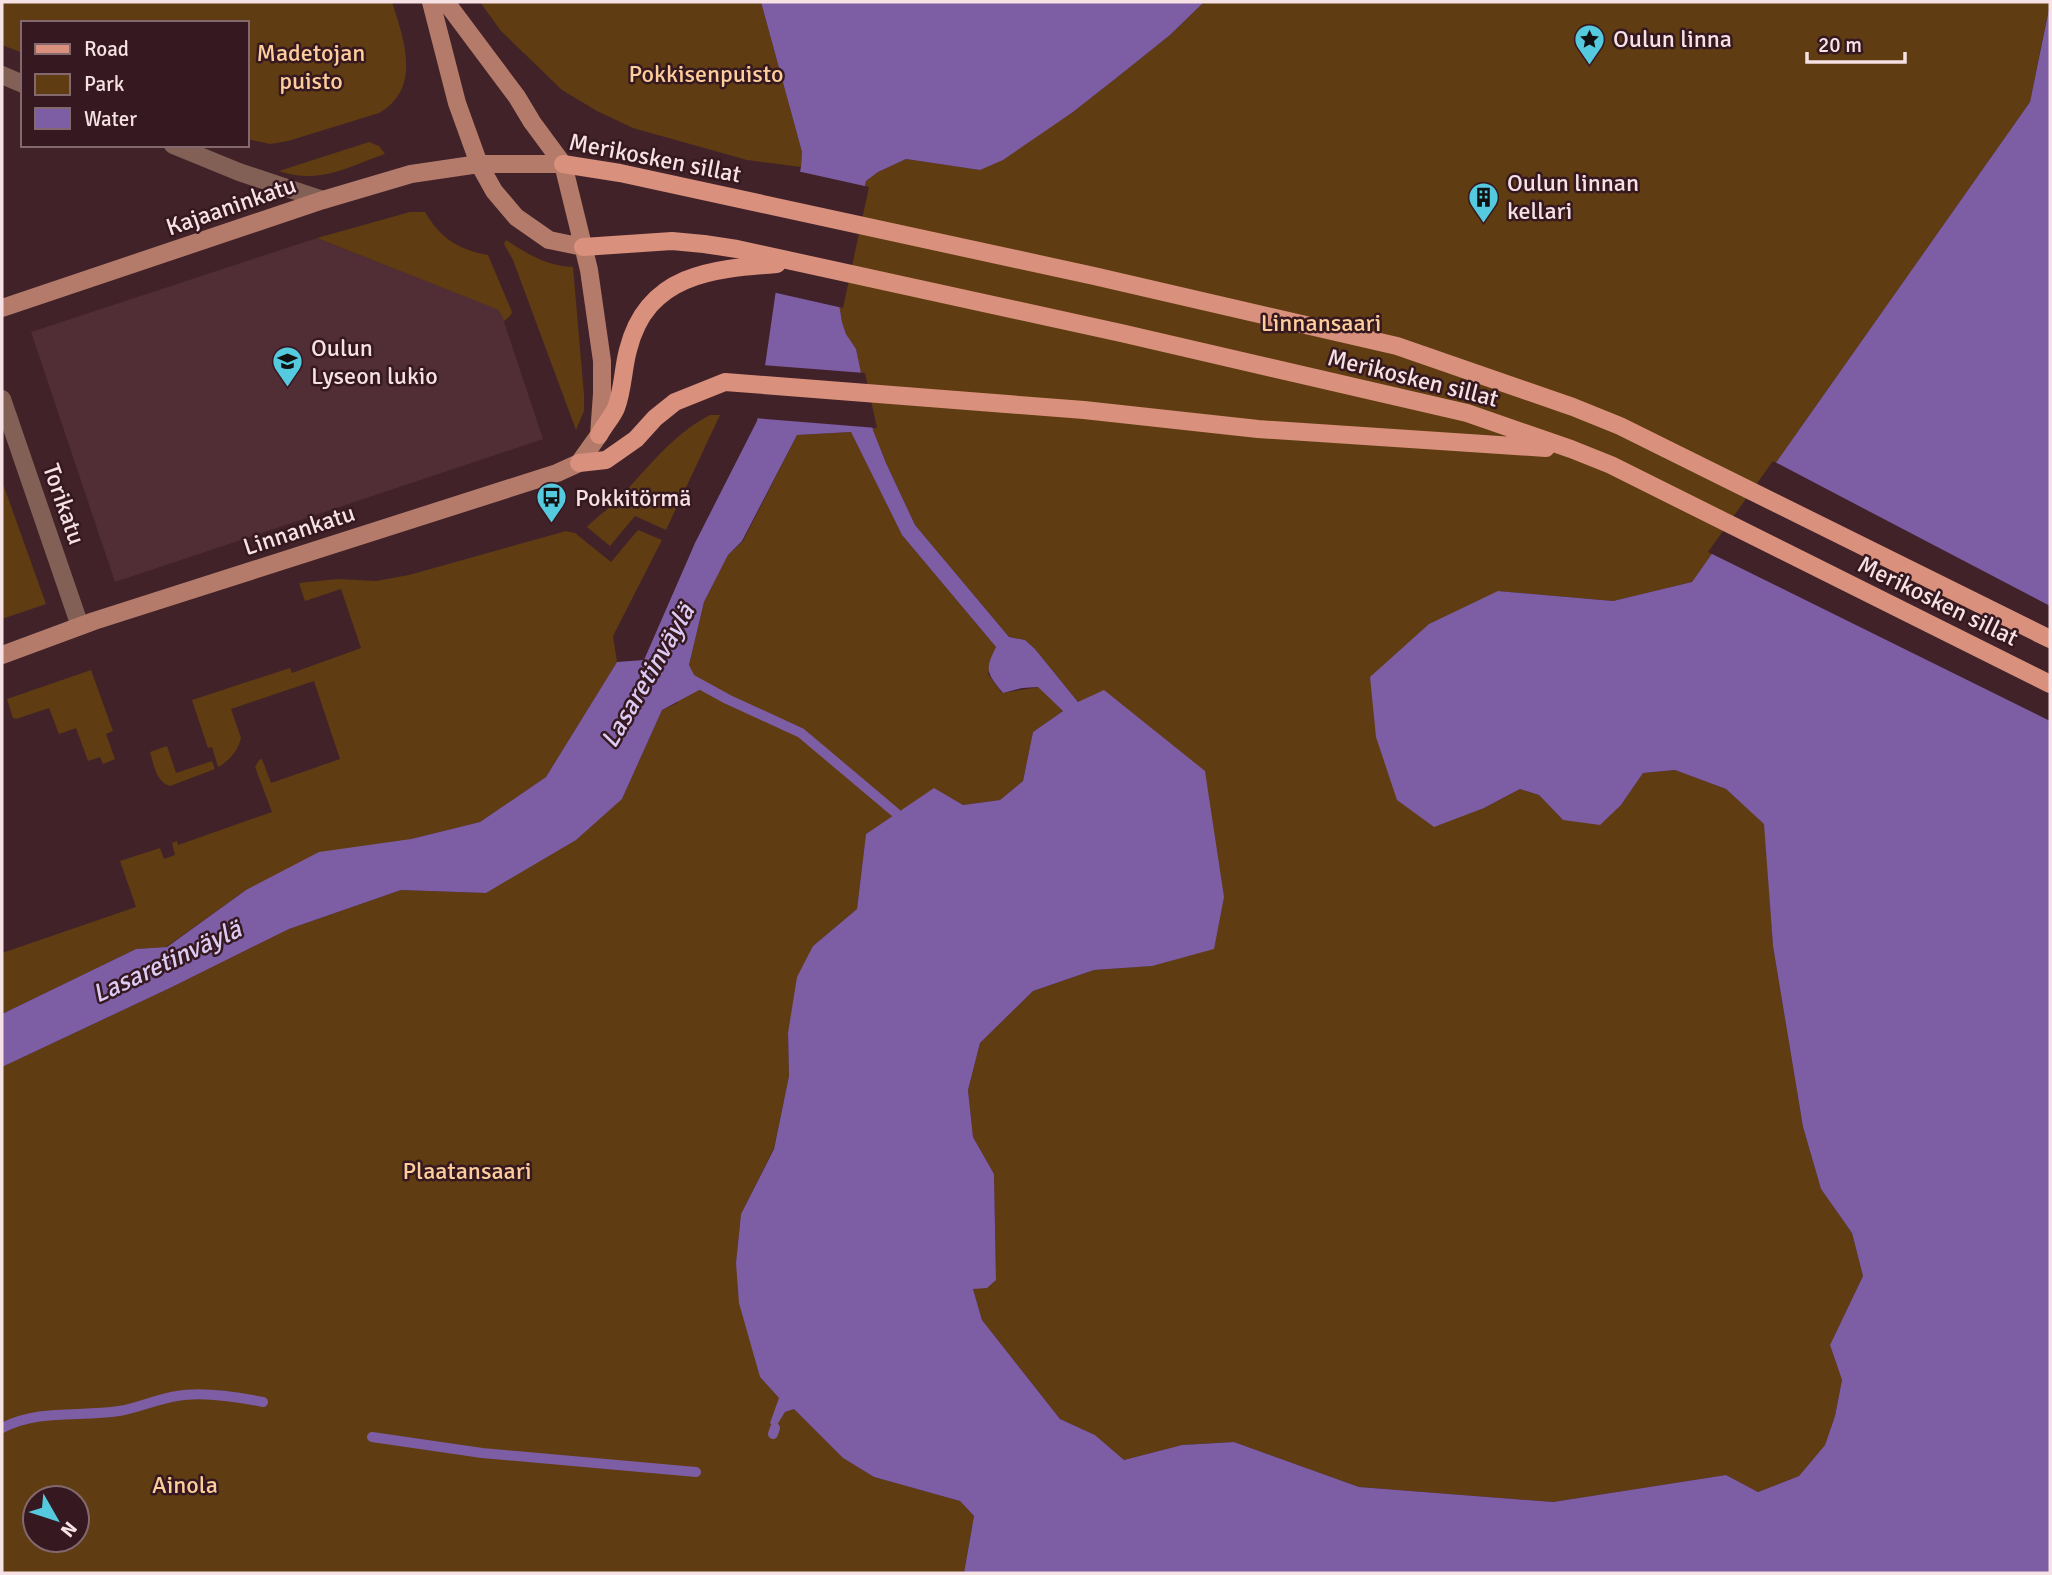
<svg xmlns="http://www.w3.org/2000/svg" width="2052" height="1575" font-family="Signika,sans-serif">
<style>
.built{fill:#512d35}
.green{fill:#5f3c11;fill-rule:evenodd}
.water{fill:#7d5da3}
.pier{fill:#412229}
.lines{fill:none;stroke-linecap:round;stroke-linejoin:round}
.stream{stroke:#7d5da3;stroke-width:10}
.minor{stroke:#836055;stroke-width:18}
.secondary{stroke:#b47b6b;stroke-width:18}
.primary{stroke:#d9907c;stroke-width:18}
.labels{text-anchor:middle;dominant-baseline:central;stroke-width:5;stroke-linejoin:round;paint-order:stroke}
.poi-label{font-size:24px;fill:#f6e1e4;stroke:#361920;text-anchor:start}
.park-label{font-size:24px;fill:#fdcd9b;stroke:#361920}
.street-label{font-size:24px;fill:#f6e1e4;stroke:#361920}
.water-label{font-size:26px;font-style:italic;fill:#dccbf3;stroke:#361920}
</style>
<rect width="100%" height="100%" fill="#412229"/>
<path class="built" d="M 317,238 L 500,310 L 543,439 L 115,582 L 31,332 Z"/>
<path class="green" d="M 2,2 L 392,2 C 404,39 422,89 379,113 L 288,141 L 270,144 L 247,139 L 247,23 L 23,23 L 23,53 L 2,45 Z
M 480,2 L 761,2 L 802,152 L 801,167 L 747,160 L 633,128 L 597,111 L 562,90 L 501,31 Z
M 1204,2 L 2050,2 L 2030,102 L 1692,582 L 1613,601 L 1498,591 L 1484,808 L 1520,789 L 1539,795 L 1563,820 L 1621,805 L 1643,773 L 1675,770 L 1726,789 L 1765,824 L 1773,946 L 1803,1127 L 1821,1189 L 1852,1233 L 1863,1276 L 1830,1345 L 1842,1380 L 1835,1416 L 1825,1445 L 1799,1476 L 1758,1492 L 1726,1475 L 1553,1502 L 1359,1487 L 1234,1442 L 1182,1445 L 1124,1460 L 1095,1435 L 1060,1419 L 982,1320 L 973,1289 L 996,1279 L 994,1174 L 973,1137 L 968,1090 L 980,1043 L 1033,991 L 1094,970 L 1152,966 L 1079,703 L 1035,649 L 1025,640 L 1009,637 L 915,525 L 886,463 L 873,430 L 856,350 L 846,334 L 842,322 L 839,304 L 866,181 L 878,172 L 906,159 L 980,170 L 1073,112 L 1170,35 Z
M 369,142 L 379,146 L 385,154 C 347,167 319,185 279,171 Z
M 410,212 L 425,212 C 440,238 459,250 488,255 L 512,312 L 510,316 L 504,321 L 499,310 L 317,238 Z
M 506,240 C 527,254 547,266 573,267 L 584,395 L 584,411 L 576,430 L 513,260 L 504,244 Z
M 710,415 L 720,415 L 666,530 L 635,516 L 610,546 L 587,527 C 596,517 607,511 616,501 C 646,471 671,435 710,415 Z
M 851,432 L 902,535 L 996,647 L 993,654 L 988,674 L 1002,693 L 1039,687 L 1063,711 L 1033,732 L 1023,781 L 1000,800 L 963,805 L 934,789 L 866,834 L 857,909 L 813,946 L 788,1033 L 789,1076 L 774,1148 L 741,1214 L 736,1263 L 760,1377 L 779,1398 L 785,1412 L 794,1409 L 843,1458 L 874,1477 L 960,1501 L 974,1516 L 964,1573 L 2,1573 L 2,1067 L 172,987 L 289,929 L 401,890 L 486,893 L 622,799 L 662,710 L 677,703 L 689,665 L 704,602 L 728,555 L 743,541 L 797,435 ZM 35,1498 L 77,1498 L 77,1540 L 35,1540 Z
M 2,481 L 46,604 L 2,619 Z
M 638,530 L 662,540 L 613,636 L 617,662 L 546,777 L 480,822 L 411,839 L 246,890 L 166,947 L 136,949 L 2,1014 L 2,953 L 136,907 L 120,861 L 160,848 L 164,859 L 175,855 L 172,843 L 177,841 L 178,845 L 272,812 L 255,767 L 259,760 L 262,759 L 271,783 L 340,759 L 314,681 L 231,709 L 241,738 C 238,751 229,761 218,767 L 212,747 L 208,748 L 192,700 L 290,668 L 292,673 L 361,648 L 341,589 L 305,601 L 299,583 L 338,579 L 376,581 L 409,575 L 566,531 L 575,533 L 611,562 Z
M 91,670 L 113,731 L 106,734 L 115,759 L 103,764 L 100,757 L 88,761 L 76,728 L 59,734 L 49,708 L 16,719 L 13,718 L 7,699 Z
M 167,746 L 176,773 L 212,761 L 215,769 L 170,786 C 156,782 154,765 150,752 Z"/>
<path class="water" d="M 761,2 L 1204,2 L 1170,35 L 1120,75 L 1073,112 L 1003,160 L 980,170 L 906,159 L 878,172 L 866,181 L 839,304 L 842,322 L 846,334 L 856,349 L 873,430 L 886,463 L 915,525 L 1009,637 L 1025,640 L 1035,649 L 1078,702 L 1104,690 L 1205,771 L 1224,897 L 1214,949 L 1152,966 L 1094,970 L 1033,991 L 980,1043 L 968,1090 L 973,1137 L 994,1174 L 996,1280 L 987,1288 L 973,1289 L 982,1320 L 1060,1419 L 1095,1435 L 1124,1460 L 1182,1445 L 1234,1442 L 1359,1487 L 1553,1502 L 1726,1475 L 1758,1492 L 1799,1476 L 1825,1445 L 1835,1416 L 1842,1380 L 1830,1345 L 1863,1276 L 1852,1233 L 1821,1189 L 1803,1127 L 1773,946 L 1764,824 L 1726,789 L 1675,770 L 1643,773 L 1621,805 L 1600,825 L 1563,820 L 1539,795 L 1520,789 L 1484,808 L 1434,827 L 1397,800 L 1376,737 L 1370,677 L 1429,624 L 1498,591 L 1613,601 L 1692,582 L 2030,102 L 2050,4 L 2050,1573 L 964,1573 L 974,1516 L 960,1501 L 874,1477 L 843,1458 L 794,1409 L 785,1412 L 775,1428 L 770,1423 L 779,1398 L 760,1377 L 739,1303 L 736,1263 L 741,1214 L 774,1149 L 789,1076 L 788,1033 L 797,977 L 813,946 L 857,909 L 866,834 L 934,788 L 963,805 L 1000,800 L 1023,781 L 1033,732 L 1063,711 L 1038,687 L 1022,688 L 1003,693 C 987,673 984,671 996,647 L 902,535 L 851,432 L 797,435 L 742,541 L 728,555 L 704,602 L 689,665 L 701,689 L 662,710 L 622,799 L 576,840 L 486,893 L 401,890 L 289,929 L 172,987 L 2,1067 L 2,1014 L 136,949 L 167,947 L 246,890 L 319,852 L 411,839 L 480,822 L 546,777 L 617,662 L 644,660 L 695,543 L 757,421 L 776,290 L 801,167 L 802,152 Z"/>
<path class="pier" d="M 797,171 L 869,187 L 843,308 L 772,292 Z
M 762,365 L 865,373 L 877,428 L 754,418 Z
M 1773,461 L 2050,606 L 2050,721 L 1708,552 Z"/>
<g class="lines">
<path class="stream" d="M 687,677 L 727,699 L 801,733 L 896,813
M 2,1428 C 39,1409 79,1417 119,1411 C 138,1408 157,1399 177,1396 C 202,1391 238,1397 263,1402
M 773,1434 L 775,1428
M 372,1437 L 482,1453 L 696,1472"/>
<path class="minor" d="M 2,75 L 23,84
M 173,145 L 239,172 L 323,200
M 2,399 L 80,626"/>
<path class="secondary" d="M 431,2 L 457,103 L 479,164 L 494,191 L 516,217 L 549,240 L 583,247
M 2,308 L 323,200 L 411,174 L 479,164 L 563,164
M 2,655 L 94,621 L 557,473 L 579,463 L 599,435 L 602,394 L 602,361 L 589,270 L 563,164 L 532,122 L 517,97 L 446,2"/>
<path class="primary" d="M 563,164 L 620,173 L 1094,276 L 1397,346 L 1573,407 L 1620,426 L 2050,639
M 583,247 L 672,241 L 704,244 L 737,249 L 1121,333 L 1467,413 L 1571,449 L 1611,465 L 2050,684
M 599,435 C 604,426 612,417 616,408 C 623,390 623,368 628,350 C 647,274 711,269 777,264
M 579,463 L 606,460 L 636,439 L 655,418 L 675,402 L 725,382 L 1084,410 L 1258,429 L 1546,448"/>
</g>
<defs>
<symbol id="sight-pin" viewBox="-11 -11 22 30"><path d="M0 17L-7.5 6A9.5 9.5 0 1 1 7.5 6Z" fill="#55cadf" stroke="#361920"/><path d="M0-6L1.8-2.2L6-1.7L2.9 1.2L3.7 5.4L0 3.3L-3.7 5.4L-2.9 1.2L-6-1.7L-1.8-2.2Z" fill="#111"/></symbol>
<symbol id="building-pin" viewBox="-11 -11 22 30"><path d="M0 17L-7.5 6A9.5 9.5 0 1 1 7.5 6Z" fill="#55cadf" stroke="#361920"/><path d="M-4-6H4V6H1V3H-1V6H-4ZM-2.5-4.3h1.7v1.8h-1.7ZM.8-4.3h1.7v1.8H.8ZM-2.5-1h1.7V.8h-1.7ZM.8-1h1.7V.8H.8Z" fill="#111"/></symbol>
<symbol id="school-pin" viewBox="-11 -11 22 30"><path d="M0 17L-7.5 6A9.5 9.5 0 1 1 7.5 6Z" fill="#55cadf" stroke="#361920"/><path d="M0-5L7-2L0 1L-7-2ZM-4 1L0 2.5L4 1V4Q0 6-4 4Z" fill="#111"/></symbol>
<symbol id="bus-pin" viewBox="-11 -11 22 30"><path d="M0 17L-7.5 6A9.5 9.5 0 1 1 7.5 6Z" fill="#55cadf" stroke="#361920"/><path d="M-5-6H5V4H4V6H2V4H-2V6H-4V4H-5ZM-3.5-4V0h7V-4ZM-3.5 1.2v1.5H-2V1.2ZM2 1.2v1.5H3.5V1.2Z" fill="#111"/></symbol>
</defs>
<g fill-rule="evenodd">
<use href="#sight-pin" x="1572" y="22" width="35" height="47"/>
<use href="#building-pin" x="1466" y="180" width="35" height="47"/>
<use href="#school-pin" x="270" y="344" width="35" height="47"/>
<use href="#bus-pin" x="534" y="480" width="35" height="47"/>
</g>
<g class="labels">
<g class="poi-label">
<text x="1613" y="39">Oulun linna</text>
<text x="1507" y="183">Oulun linnan<tspan x="1507" dy="28">kellari</tspan></text>
<text x="311" y="348">Oulun<tspan x="311" dy="28">Lyseon lukio</tspan></text>
<text x="575" y="498">Pokkitörmä</text>
</g>
<g class="park-label">
<text x="311" y="53">Madetojan<tspan x="311" dy="28">puisto</tspan></text>
<text x="706" y="74">Pokkisenpuisto</text>
<text x="1321" y="323">Linnansaari</text>
<text x="467" y="1171">Plaatansaari</text>
<text x="185" y="1485">Ainola</text>
</g>
<g class="street-label">
<text transform="translate(655 158) rotate(11)">Merikosken sillat</text>
<text transform="translate(231 206) rotate(-19)">Kajaaninkatu</text>
<text transform="translate(1413 378) rotate(14)">Merikosken sillat</text>
<text transform="translate(64 504) rotate(71)">Torikatu</text>
<text transform="translate(299 530) rotate(-18)">Linnankatu</text>
<text transform="translate(1938 601) rotate(26)">Merikosken sillat</text>
</g>
<g class="water-label">
<text transform="translate(648 676) rotate(-60)">Lasaretinväylä</text>
<text transform="translate(167 962) rotate(-25)">Lasaretinväylä</text>
</g>
</g>
<rect width="2052" height="1575" fill="none" stroke="#f6e1e4" stroke-width="7"/>
<rect x="21" y="21" width="228" height="126" fill="#361920" stroke="#83696e" stroke-width="2"/>
<rect x="35" y="44" width="35" height="10" fill="#d9907c" stroke="#83696e" stroke-width="2"/>
<text x="84" y="56" font-size="21" fill="#f6e1e4">Road</text>
<rect x="35" y="74" width="35" height="21" fill="#5f3c11" stroke="#83696e" stroke-width="2"/>
<text x="84" y="91" font-size="21" fill="#f6e1e4">Park</text>
<rect x="35" y="108" width="35" height="21" fill="#7d5da3" stroke="#83696e" stroke-width="2"/>
<text x="84" y="126" font-size="21" fill="#f6e1e4">Water</text>
<g transform="translate(56 1519) rotate(129)"><circle r="33" fill="#361920" stroke="#83696e" stroke-width="2"/>
<path d="M0-5L12 26L0 18L-12 26Z" fill="#55cadf"/>
<text y="-10" font-size="19" font-weight="bold" text-anchor="middle" fill="#f6e1e4">N</text>
</g>
<path d="M1807 52v10h98v-10" fill="none" stroke="#f6e1e4" stroke-width="3.5"/>
<text x="1818" y="52" font-size="21" fill="#f6e1e4" stroke="#361920" stroke-width="5" paint-order="stroke">20 m</text>
</svg>
